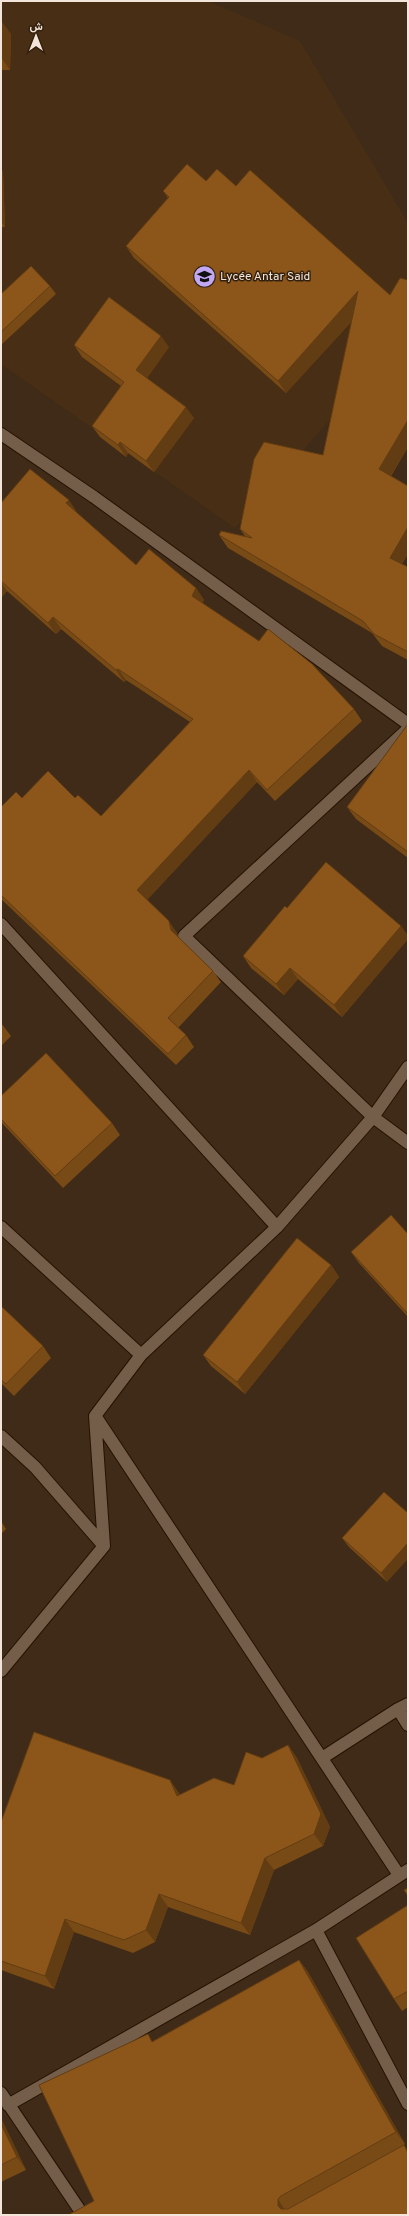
<svg xmlns="http://www.w3.org/2000/svg" width="409" height="2216" font-family="Overpass,Vazirmatn,sans-serif">
<style>
.built{fill:#482e15}
.lines{fill:none;stroke-linecap:round;stroke-linejoin:round}
.minor-casing{stroke:#251202;stroke-width:14}
.minor{stroke:#745e49;stroke-width:12}
.wall{fill:#784a16}
.shaded-wall{fill:#623c12}
.building{fill:#8c561a;stroke:#623c12}
.labels{text-anchor:middle;dominant-baseline:central;stroke-width:3;stroke-linejoin:round;paint-order:stroke}
.poi-label{font-size:12px;fill:#f3e5d9;stroke:#34210d;text-anchor:start}
</style>
<rect width="100%" height="100%" fill="#3f2b17"/>
<path class="built" d="M 1,1 L 208,1 L 300,41 L 408,223 L 408,331 L 235,528 L 1,364 Z"/>
<g class="lines">
<defs>
<path id="minor" d="M 1,434 L 94,497 L 408,724
M 408,729 L 184,936 L 373,1117 L 408,1143
M 1,924 L 277,1227
M 1,1227 L 141,1355
M 96,1417 L 399,1875
M 1,1436 L 35,1467 L 104,1546
M 1,1671 L 104,1546 L 95,1416 L 141,1355 L 277,1227 L 373,1117 L 408,1067
M 398,1709 L 408,1725
M 322,1758 L 398,1709 L 408,1704
M 316,1930 L 408,2104
M 1,2093 L 83,2215
M 8,2105 L 316,1930 L 408,1870"/>
</defs>
<use href="#minor" class="minor-casing"/>
<use href="#minor" class="minor"/>
</g>
<path class="wall" d="M 1,22 L 11,34 L 10,70 L 1,70 Z
M 1,169 L 3,172 L 5,227 L 1,227 Z
M 206,181 L 236,186 L 390,295 L 408,280 L 408,447 L 391,476 L 408,486 L 408,554 L 402,564 L 408,567 L 408,660 L 382,646 L 372,633 L 228,548 L 219,535 L 245,536 L 240,529 L 323,455 L 352,321 L 286,393 L 134,258 L 126,246 L 168,198 L 163,191 Z
M 50,286 L 56,294 L 1,345 L 1,294 Z
M 74,345 L 169,347 L 147,378 L 194,418 L 154,472 L 128,453 L 126,457 L 100,437 L 92,426 L 121,386 L 82,357 Z
M 1,503 L 77,512 L 76,512 L 136,565 L 196,588 L 204,600 L 202,603 L 354,709 L 362,721 L 275,801 L 257,782 L 147,900 L 177,933 L 178,937 L 213,971 L 221,982 L 178,1028 L 186,1035 L 194,1047 L 176,1065 L 1,899 L 1,807 L 22,798 L 75,798 L 101,816 L 190,722 L 126,680 L 124,682 L 61,629 L 56,634 L 7,591 L 1,598 Z
M 408,724 L 408,858 L 356,819 L 347,807 Z
M 287,908 L 401,926 L 408,936 L 408,939 L 342,1017 L 298,979 L 284,995 L 251,968 L 243,956 Z
M 1,1023 L 11,1036 L 1,1046 Z
M 1,1096 L 112,1123 L 120,1135 L 63,1188 L 1,1122 Z
M 408,1234 L 408,1317 L 359,1263 L 351,1252 Z
M 331,1265 L 339,1277 L 245,1394 L 211,1366 L 203,1355 Z
M 1,1306 L 43,1346 L 51,1358 L 14,1396 L 1,1383 Z
M 384,1492 L 387,1582 L 349,1547 L 342,1538 Z
M 1,1521 L 6,1529 L 1,1534 Z
M 288,1745 L 297,1758 L 330,1827 L 323,1846 L 274,1870 L 250,1935 L 168,1907 L 155,1942 L 133,1953 L 74,1932 L 54,1989 L 1,1970 L 1,1822 L 170,1780 L 180,1795 L 234,1785 L 262,1758 Z
M 408,1905 L 408,2007 L 402,2011 L 394,1999 Z
M 299,1960 L 308,1972 L 405,2144 L 404,2145 L 408,2151 L 408,2215 L 94,2201 L 153,2041 Z
M 1,2118 L 26,2170 L 1,2182 Z"/>
<path class="shaded-wall" d="M 2,22 L 11,34 L 10,70 L 1,57 Z
M 1,169 L 3,172 L 5,227 L 1,221 Z
M 358,291 L 367,304 L 286,393 L 278,381 Z
M 161,336 L 169,347 L 144,382 L 136,370 Z
M 186,407 L 194,418 L 154,472 L 146,461 Z
M 408,420 L 408,447 L 387,481 L 379,469 Z
M 120,442 L 128,453 L 126,457 L 118,445 Z
M 69,500 L 77,512 L 74,515 L 66,503 Z
M 408,527 L 408,554 L 398,570 L 390,558 Z
M 1,582 L 7,591 L 1,598 Z
M 196,588 L 204,600 L 200,608 L 192,596 Z
M 53,617 L 61,629 L 56,634 L 48,623 Z
M 118,669 L 126,680 L 124,682 L 116,670 Z
M 249,770 L 257,782 L 145,902 L 137,890 Z
M 169,921 L 177,933 L 179,941 L 171,930 Z
M 401,926 L 408,936 L 408,939 L 342,1017 L 334,1005 Z
M 290,968 L 298,979 L 284,995 L 276,984 Z
M 331,1265 L 339,1277 L 245,1394 L 237,1382 Z
M 408,1543 L 408,1559 L 387,1582 L 381,1573 Z
M 288,1745 L 297,1758 L 330,1827 L 323,1846 L 314,1834 Z
M 170,1780 L 179,1793 L 186,1809 L 177,1796 Z
M 265,1858 L 274,1870 L 250,1935 L 241,1923 Z
M 159,1894 L 168,1907 L 155,1942 L 146,1930 Z
M 65,1919 L 74,1932 L 54,1989 L 45,1976 Z
M 299,1960 L 308,1972 L 405,2144 L 396,2132 Z
M 1,2118 L 26,2170 L 17,2157 L 1,2124 Z
M 278,2199 L 286,2212 L 286,2215 L 278,2206 Z"/>
<path class="building" d="M 1,22 L 2,22 L 1,57 Z
M 187,164 L 206,181 L 217,169 L 236,186 L 250,170 L 390,295 L 400,278 L 408,280 L 408,420 L 379,469 L 408,486 L 408,527 L 390,558 L 408,567 L 408,652 L 374,634 L 363,621 L 219,535 L 221,531 L 252,538 L 240,529 L 254,459 L 264,442 L 323,455 L 358,291 L 278,381 L 126,246 L 169,197 L 163,191 Z
M 31,266 L 50,286 L 1,332 L 1,294 Z
M 109,297 L 161,336 L 136,370 L 186,407 L 146,461 L 120,442 L 118,445 L 92,426 L 124,382 L 74,345 Z
M 30,469 L 69,500 L 66,503 L 136,565 L 149,549 L 196,588 L 192,596 L 259,641 L 268,629 L 312,664 L 354,709 L 267,790 L 249,770 L 137,890 L 169,921 L 171,930 L 213,971 L 168,1018 L 186,1035 L 168,1054 L 1,895 L 1,807 L 16,792 L 22,798 L 48,771 L 75,798 L 78,795 L 101,816 L 193,719 L 118,669 L 116,670 L 53,617 L 48,623 L 1,581 L 1,503 Z
M 408,724 L 408,852 L 347,807 Z
M 326,862 L 401,926 L 334,1005 L 290,968 L 276,984 L 243,956 L 285,906 L 287,908 Z
M 46,1053 L 112,1123 L 55,1176 L 1,1119 L 1,1096 Z
M 391,1215 L 408,1234 L 408,1314 L 351,1252 Z
M 297,1238 L 331,1265 L 237,1382 L 203,1355 Z
M 1,1306 L 43,1346 L 6,1384 L 1,1380 Z
M 384,1492 L 408,1513 L 408,1543 L 381,1573 L 342,1538 Z
M 34,1732 L 170,1780 L 177,1796 L 214,1778 L 234,1785 L 246,1752 L 262,1758 L 288,1745 L 321,1814 L 314,1834 L 265,1858 L 241,1923 L 159,1894 L 146,1930 L 124,1940 L 65,1919 L 45,1976 L 1,1961 L 1,1822 Z
M 408,1888 L 408,1896 L 404,1890 Z
M 408,1905 L 408,1991 L 394,1999 L 356,1938 Z
M 299,1960 L 396,2132 L 281,2196 L 278,2199 L 278,2206 L 281,2209 L 288,2209 L 404,2145 L 408,2153 L 408,2215 L 68,2215 L 94,2201 L 39,2085 L 148,2034 L 152,2042 Z
M 1,2124 L 17,2157 L 1,2165 Z"/>
<defs>
<symbol id="school-disc" viewBox="-11 -11 22 22"><circle r="9.5" fill="#c2a8f2" stroke="#34210d"/><path d="M0-5L7-2L0 1L-7-2ZM-4 1L0 2.5L4 1V4Q0 6-4 4Z" fill="#111"/></symbol>
</defs>
<g fill-rule="evenodd">
<use href="#school-disc" x="192" y="264" width="25" height="25"/>
</g>
<g class="labels">
<g class="poi-label">
<text x="220" y="277">Lycée Antar Said</text>
</g>
</g>
<rect width="409" height="2216" fill="none" stroke="#f3e5d9" stroke-width="4"/>
<g transform="translate(36 36)" stroke="#34210d" stroke-width="3" paint-order="stroke">
<path d="M0-3L7 15L0 10L-7 15Z" fill="#f3e5d9"/>
<text y="-6" font-size="11" font-weight="bold" text-anchor="middle" fill="#f3e5d9">ش</text>
</g>
</svg>
